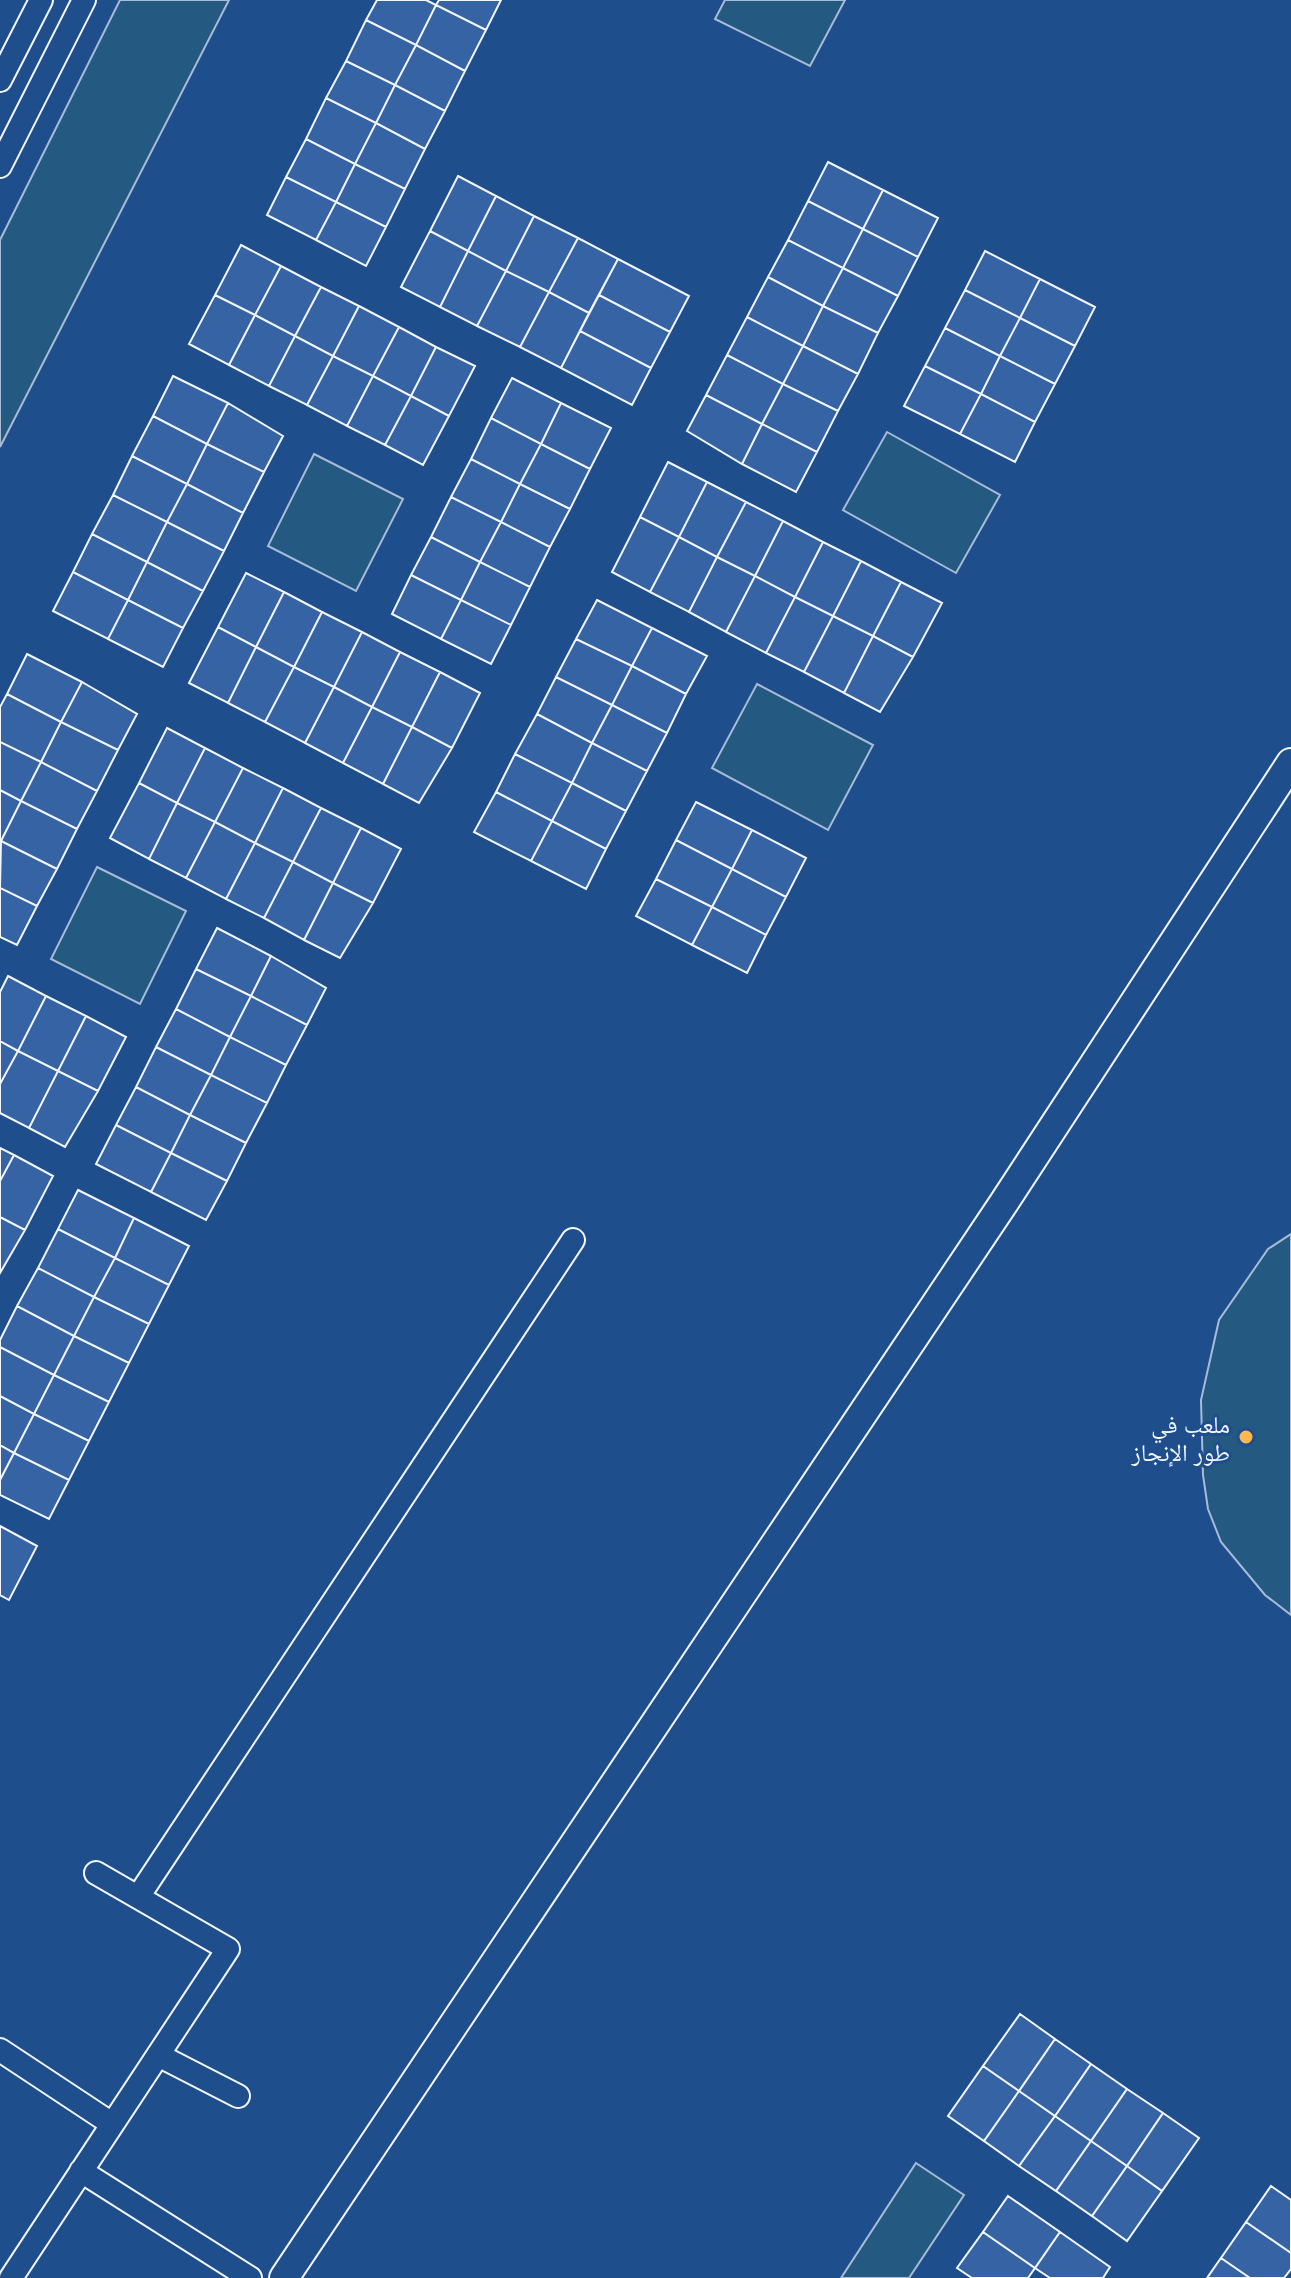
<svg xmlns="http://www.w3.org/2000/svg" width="1291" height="2278" font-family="'Golos Text','Noto Naskh Arabic',sans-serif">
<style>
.green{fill:#245a82;stroke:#a8bbd7;stroke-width:2}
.building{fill:#3563a3;stroke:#f2f6ff;stroke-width:2}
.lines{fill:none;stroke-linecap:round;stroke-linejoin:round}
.minor-casing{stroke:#f2f6ff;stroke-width:26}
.tertiary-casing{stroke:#f2f6ff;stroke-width:32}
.minor{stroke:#1f4e8c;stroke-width:22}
.tertiary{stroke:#1f4e8c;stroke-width:28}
.poi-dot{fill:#ffb74d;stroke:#1f4e8c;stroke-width:3}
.labels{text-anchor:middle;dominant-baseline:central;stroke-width:6;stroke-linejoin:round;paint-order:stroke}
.poi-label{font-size:24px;fill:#f2f6ff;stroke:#1f4e8c;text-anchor:end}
</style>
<rect width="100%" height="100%" fill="#1f4e8c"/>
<path class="green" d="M 120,0 L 229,0 L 0,447 L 0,240 Z
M 725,0 L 845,0 L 810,66 L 715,19 Z
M 887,432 L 1000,495 L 956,573 L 843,510 Z
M 314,454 L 403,499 L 356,591 L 268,546 Z
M 757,684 L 873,745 L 828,830 L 712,768 Z
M 97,867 L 186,911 L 140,1004 L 51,959 Z
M 1291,1234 L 1291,1615 L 1265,1595 L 1221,1542 L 1208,1509 L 1203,1475 L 1201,1400 L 1219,1320 L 1268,1249 Z
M 916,2163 L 964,2195 L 909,2278 L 841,2278 Z"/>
<path class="building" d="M 377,0 L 426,0 L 436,5 L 416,45 L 366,20 Z
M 439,0 L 501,0 L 486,30 L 436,5 Z
M 436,5 L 486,30 L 465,71 L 416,45 Z
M 366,20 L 416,45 L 395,85 L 346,61 Z
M 416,45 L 465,71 L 445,111 L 395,85 Z
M 346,61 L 395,85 L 376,123 L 326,98 Z
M 395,85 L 445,111 L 425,149 L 376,123 Z
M 326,98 L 376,123 L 355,164 L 306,139 Z
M 376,123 L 425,149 L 405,189 L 355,164 Z
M 306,139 L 355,164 L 336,202 L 286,177 Z
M 828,162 L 883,190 L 863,229 L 808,201 Z
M 355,164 L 405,189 L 386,227 L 336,202 Z
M 458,176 L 496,196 L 468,251 L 430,231 Z
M 286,177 L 336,202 L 316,240 L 267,215 Z
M 883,190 L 938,218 L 918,257 L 863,229 Z
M 496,196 L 534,216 L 506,271 L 468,251 Z
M 808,201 L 863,229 L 843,268 L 788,240 Z
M 336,202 L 386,227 L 366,266 L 316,240 Z
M 534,216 L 578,238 L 549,292 L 506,271 Z
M 863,229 L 918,257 L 898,296 L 843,268 Z
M 430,231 L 468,251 L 440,307 L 401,287 Z
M 578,238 L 618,259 L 589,313 L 549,292 Z
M 788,240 L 843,268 L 823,306 L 768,277 Z
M 241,245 L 281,266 L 255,315 L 215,295 Z
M 468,251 L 506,271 L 477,326 L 440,307 Z
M 985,251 L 1040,279 L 1020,318 L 965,290 Z
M 618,259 L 689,296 L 670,332 L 599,295 Z
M 281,266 L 321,287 L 295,336 L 255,315 Z
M 843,268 L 898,296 L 878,333 L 823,306 Z
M 506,271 L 549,292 L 520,347 L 477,326 Z
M 768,277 L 823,306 L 803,346 L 747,317 Z
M 1040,279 L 1095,307 L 1075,346 L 1020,318 Z
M 321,287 L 359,306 L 333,356 L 295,336 Z
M 965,290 L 1020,318 L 1000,356 L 945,328 Z
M 549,292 L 589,313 L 561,368 L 520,347 Z
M 215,295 L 255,315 L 229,365 L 189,344 Z
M 599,295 L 670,332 L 651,368 L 580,331 Z
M 359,306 L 399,327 L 373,376 L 333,356 Z
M 823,306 L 878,333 L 858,374 L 803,346 Z
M 255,315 L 295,336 L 269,386 L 229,365 Z
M 747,317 L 803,346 L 783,384 L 727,355 Z
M 1020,318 L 1075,346 L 1055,384 L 1000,356 Z
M 399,327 L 436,347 L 411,396 L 373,376 Z
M 945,328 L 1000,356 L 981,394 L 925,366 Z
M 580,331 L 651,368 L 632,405 L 561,368 Z
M 295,336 L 333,356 L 307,405 L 269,386 Z
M 803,346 L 858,374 L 838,411 L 783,384 Z
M 436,347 L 475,366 L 449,416 L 411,396 Z
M 727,355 L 783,384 L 762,424 L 706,395 Z
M 333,356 L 373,376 L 347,426 L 307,405 Z
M 1000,356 L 1055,384 L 1035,422 L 981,394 Z
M 925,366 L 981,394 L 960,434 L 904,406 Z
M 173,376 L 228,403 L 207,444 L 153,416 Z
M 373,376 L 411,396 L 385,445 L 347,426 Z
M 512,378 L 561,403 L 541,444 L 491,418 Z
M 783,384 L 838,411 L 817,452 L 762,424 Z
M 981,394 L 1035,422 L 1015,462 L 960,434 Z
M 706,395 L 762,424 L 742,464 L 687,431 Z
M 411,396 L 449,416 L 423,465 L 385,445 Z
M 228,403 L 283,436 L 264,472 L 207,444 Z
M 561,403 L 611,428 L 590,469 L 541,444 Z
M 153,416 L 207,444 L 187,484 L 132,456 Z
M 491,418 L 541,444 L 520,484 L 471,459 Z
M 762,424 L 817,452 L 796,492 L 742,464 Z
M 207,444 L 264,472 L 243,513 L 187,484 Z
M 541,444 L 590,469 L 570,509 L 520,484 Z
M 132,456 L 187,484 L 167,522 L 113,495 Z
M 471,459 L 520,484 L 501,522 L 451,497 Z
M 668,462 L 707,482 L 679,537 L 640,517 Z
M 707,482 L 746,502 L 717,557 L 679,537 Z
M 187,484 L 243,513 L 224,551 L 167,522 Z
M 520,484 L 570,509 L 550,547 L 501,522 Z
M 113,495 L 167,522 L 147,562 L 92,534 Z
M 451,497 L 501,522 L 480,562 L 431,537 Z
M 746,502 L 783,521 L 755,576 L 717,557 Z
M 640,517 L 679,537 L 650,592 L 612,572 Z
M 783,521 L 823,542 L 795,597 L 755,576 Z
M 167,522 L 224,551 L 203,591 L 147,562 Z
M 501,522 L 550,547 L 530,587 L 480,562 Z
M 92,534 L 147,562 L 128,600 L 73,572 Z
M 431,537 L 480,562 L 461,600 L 411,575 Z
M 679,537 L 717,557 L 689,612 L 650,592 Z
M 823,542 L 861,561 L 833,616 L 795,597 Z
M 717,557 L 755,576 L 726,632 L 689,612 Z
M 861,561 L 901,582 L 873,636 L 833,616 Z
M 147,562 L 203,591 L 183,628 L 128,600 Z
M 480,562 L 530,587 L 511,625 L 461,600 Z
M 73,572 L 128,600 L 108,639 L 53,611 Z
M 246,573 L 284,592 L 256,647 L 218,627 Z
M 411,575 L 461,600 L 441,639 L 392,614 Z
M 755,576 L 795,597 L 766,653 L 726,632 Z
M 901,582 L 942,603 L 913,657 L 873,636 Z
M 284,592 L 322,612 L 294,667 L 256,647 Z
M 795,597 L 833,616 L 804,672 L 766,653 Z
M 128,600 L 183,628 L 163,667 L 108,639 Z
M 461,600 L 511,625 L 491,664 L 441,639 Z
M 597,600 L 652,628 L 632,666 L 576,639 Z
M 322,612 L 362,632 L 334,687 L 294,667 Z
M 833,616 L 873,636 L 844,693 L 804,672 Z
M 218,627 L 256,647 L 228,703 L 189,683 Z
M 652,628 L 707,656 L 686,694 L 632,666 Z
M 362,632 L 400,652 L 372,707 L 334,687 Z
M 873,636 L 913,657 L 880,712 L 844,693 Z
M 576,639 L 632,666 L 612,705 L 556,677 Z
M 256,647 L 294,667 L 265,722 L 228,703 Z
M 400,652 L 440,672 L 412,727 L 372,707 Z
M 27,654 L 82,682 L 61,722 L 7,694 Z
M 632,666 L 686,694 L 667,733 L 612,705 Z
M 294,667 L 334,687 L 305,743 L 265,722 Z
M 440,672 L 480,693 L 452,748 L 412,727 Z
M 556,677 L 612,705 L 592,743 L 537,714 Z
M 82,682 L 137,714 L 118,750 L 61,722 Z
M 334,687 L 372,707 L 343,763 L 305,743 Z
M 7,694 L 61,722 L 41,762 L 0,742 L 0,707 Z
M 612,705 L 667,733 L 647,771 L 592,743 Z
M 372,707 L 412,727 L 383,784 L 343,763 Z
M 537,714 L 592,743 L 572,783 L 515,754 Z
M 61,722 L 118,750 L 97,791 L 41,762 Z
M 412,727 L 452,748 L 419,803 L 383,784 Z
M 167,728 L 205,748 L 177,803 L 139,783 Z
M 0,742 L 41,762 L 21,801 L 0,790 Z
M 592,743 L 647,771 L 626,811 L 572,783 Z
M 205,748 L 243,768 L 215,822 L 177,803 Z
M 515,754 L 572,783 L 552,821 L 496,792 Z
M 41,762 L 97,791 L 77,829 L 21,801 Z
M 243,768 L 283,788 L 255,843 L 215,822 Z
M 139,783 L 177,803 L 149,859 L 110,838 Z
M 572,783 L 626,811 L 606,849 L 552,821 Z
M 283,788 L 321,808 L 293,862 L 255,843 Z
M 0,790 L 21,801 L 1,841 L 0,840 Z
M 496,792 L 552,821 L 531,861 L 474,832 Z
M 21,801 L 77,829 L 57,869 L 1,841 Z
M 696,802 L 752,830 L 732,869 L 676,840 Z
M 177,803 L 215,822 L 186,878 L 149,859 Z
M 321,808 L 361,828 L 333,883 L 293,862 Z
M 552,821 L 606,849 L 586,889 L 531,861 Z
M 215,822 L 255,843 L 226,899 L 186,878 Z
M 361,828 L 401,849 L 373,903 L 333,883 Z
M 752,830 L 806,858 L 786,897 L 732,869 Z
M 676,840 L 732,869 L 712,907 L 656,879 Z
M 1,841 L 57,869 L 37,906 L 0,888 Z
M 255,843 L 293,862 L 264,918 L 226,899 Z
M 293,862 L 333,883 L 304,940 L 264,918 Z
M 732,869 L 786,897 L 766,935 L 712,907 Z
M 656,879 L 712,907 L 692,945 L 636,916 Z
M 333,883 L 373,903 L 340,958 L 304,940 Z
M 0,888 L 37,906 L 17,945 L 0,937 Z
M 712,907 L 766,935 L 747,973 L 692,945 Z
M 217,928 L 271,956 L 251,996 L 196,969 Z
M 271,956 L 326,988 L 307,1025 L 251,996 Z
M 196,969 L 251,996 L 230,1037 L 176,1009 Z
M 8,976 L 46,996 L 18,1051 L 0,1041 L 0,992 Z
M 46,996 L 86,1016 L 58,1071 L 18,1051 Z
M 251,996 L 307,1025 L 286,1065 L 230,1037 Z
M 176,1009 L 230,1037 L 211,1075 L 156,1047 Z
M 86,1016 L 126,1037 L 98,1091 L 58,1071 Z
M 230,1037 L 286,1065 L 267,1103 L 211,1075 Z
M 0,1041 L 18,1051 L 0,1084 Z
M 156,1047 L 211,1075 L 190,1115 L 136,1087 Z
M 18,1051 L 58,1071 L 29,1128 L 0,1113 L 0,1084 Z
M 58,1071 L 98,1091 L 65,1147 L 29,1128 Z
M 211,1075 L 267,1103 L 246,1143 L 190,1115 Z
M 136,1087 L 190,1115 L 171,1153 L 116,1125 Z
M 190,1115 L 246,1143 L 227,1181 L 171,1153 Z
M 116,1125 L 171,1153 L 151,1192 L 96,1164 Z
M 0,1148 L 14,1155 L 0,1181 Z
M 171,1153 L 227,1181 L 206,1220 L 151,1192 Z
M 14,1155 L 53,1176 L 25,1230 L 0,1217 L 0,1181 Z
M 78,1190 L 134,1218 L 115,1258 L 58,1229 Z
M 0,1217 L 25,1230 L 0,1273 Z
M 134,1218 L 189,1246 L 169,1285 L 115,1258 Z
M 58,1229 L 115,1258 L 94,1297 L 38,1268 Z
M 115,1258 L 169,1285 L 149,1324 L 94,1297 Z
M 38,1268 L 94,1297 L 74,1336 L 17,1306 Z
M 94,1297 L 149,1324 L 129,1363 L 74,1336 Z
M 17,1306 L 74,1336 L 54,1375 L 0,1347 L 0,1340 Z
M 74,1336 L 129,1363 L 109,1402 L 54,1375 Z
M 0,1347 L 54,1375 L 34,1414 L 0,1396 Z
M 54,1375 L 109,1402 L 89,1441 L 34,1414 Z
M 0,1396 L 34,1414 L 14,1453 L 0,1445 Z
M 34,1414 L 89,1441 L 69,1480 L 14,1453 Z
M 0,1445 L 14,1453 L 0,1480 Z
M 14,1453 L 69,1480 L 49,1519 L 0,1495 L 0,1480 Z
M 0,1526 L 37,1546 L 9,1600 L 0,1595 Z
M 1020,2014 L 1055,2039 L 1019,2091 L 983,2066 Z
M 1055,2039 L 1091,2064 L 1055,2116 L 1019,2091 Z
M 1091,2064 L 1127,2089 L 1091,2141 L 1055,2116 Z
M 983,2066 L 1019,2091 L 984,2141 L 948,2116 Z
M 1127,2089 L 1163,2113 L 1127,2166 L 1091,2141 Z
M 1019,2091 L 1055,2116 L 1019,2166 L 984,2141 Z
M 1163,2113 L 1199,2138 L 1162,2191 L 1127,2166 Z
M 1055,2116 L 1091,2141 L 1056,2191 L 1019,2166 Z
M 1091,2141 L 1127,2166 L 1092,2216 L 1056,2191 Z
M 1127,2166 L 1162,2191 L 1127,2241 L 1092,2216 Z
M 1271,2186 L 1291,2200 L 1291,2253 L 1246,2222 Z
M 1008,2196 L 1060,2232 L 1035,2268 L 983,2232 Z
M 1246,2222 L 1291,2253 L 1291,2269 L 1284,2278 L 1250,2278 L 1221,2258 Z
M 983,2232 L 1035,2268 L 1028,2278 L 972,2278 L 957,2268 Z
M 1060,2232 L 1110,2267 L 1103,2278 L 1050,2278 L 1035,2268 Z
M 1221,2258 L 1250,2278 L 1207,2278 Z"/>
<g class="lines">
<defs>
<path id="minor" d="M 0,80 L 41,0
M 0,166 L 84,0
M 138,1897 L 573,1240
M 0,2050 L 112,2124
M 158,2055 L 238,2096
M 81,2171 L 250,2278
M 11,2278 L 228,1949 L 96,1873"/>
<path id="tertiary" d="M 284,2278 L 1003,1204 L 1291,763"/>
</defs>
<use href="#minor" class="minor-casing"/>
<use href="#tertiary" class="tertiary-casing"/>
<use href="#minor" class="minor"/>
<use href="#tertiary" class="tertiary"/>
</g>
<circle class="poi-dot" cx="1246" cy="1437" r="8"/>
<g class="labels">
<g class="poi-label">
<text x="1230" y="1423">ملعب في<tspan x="1230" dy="28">طور الإنجاز</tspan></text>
</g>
</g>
</svg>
